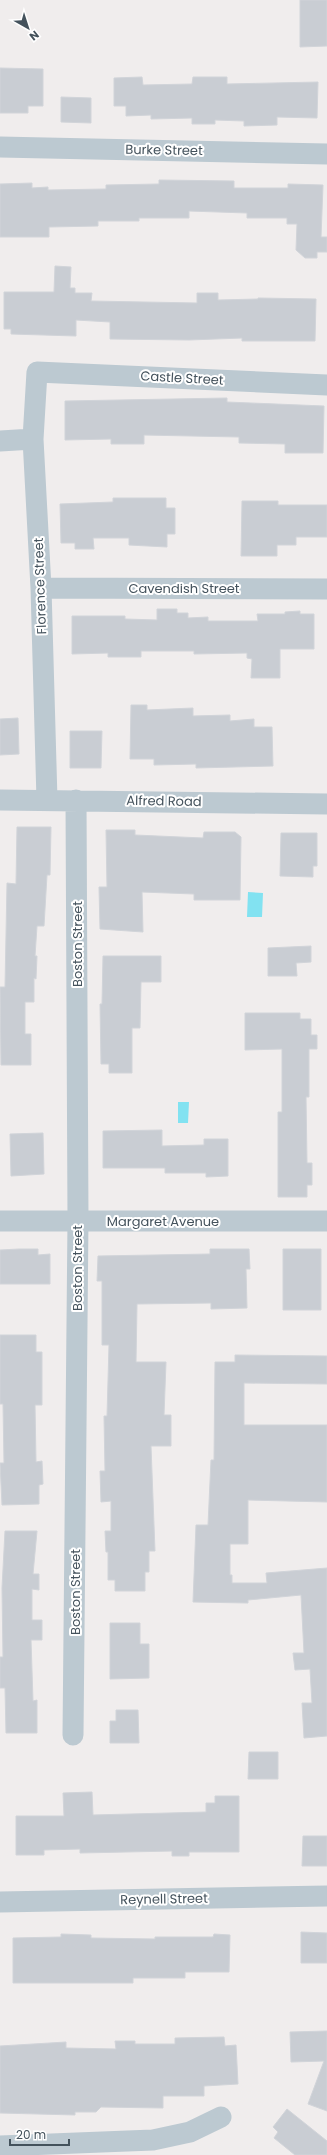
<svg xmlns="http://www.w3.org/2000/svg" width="327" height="2155" font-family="Poppins,sans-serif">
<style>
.water{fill:#82e2f1}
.building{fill:#c9cdd3;stroke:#d1d4d9}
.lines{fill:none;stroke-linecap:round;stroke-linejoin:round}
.street{stroke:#bcc9d1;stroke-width:21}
.labels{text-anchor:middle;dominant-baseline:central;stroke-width:4;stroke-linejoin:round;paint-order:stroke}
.street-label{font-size:13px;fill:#44525c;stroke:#fff}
</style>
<rect width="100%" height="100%" fill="#f0eded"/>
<path class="water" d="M 248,892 L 263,893 L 262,917 L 247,917 Z
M 178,1102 L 189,1102 L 188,1123 L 178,1123 Z"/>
<path class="building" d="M 300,0 L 327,0 L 327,46 L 300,47 Z
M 0,68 L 43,69 L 43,106 L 28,106 L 28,113 L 0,113 Z
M 142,77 L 143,85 L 192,84 L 193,77 L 227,77 L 227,84 L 318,82 L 317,118 L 277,117 L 277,125 L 244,126 L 244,121 L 215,120 L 215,124 L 192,124 L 192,118 L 151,119 L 151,115 L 126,116 L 126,106 L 114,106 L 114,78 Z
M 61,97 L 91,98 L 91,123 L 61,122 Z
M 159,180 L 234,181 L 234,188 L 288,188 L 288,184 L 323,185 L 321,237 L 327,237 L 327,252 L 317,252 L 317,258 L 305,258 L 296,250 L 297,224 L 287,224 L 287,218 L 247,218 L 247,213 L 189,211 L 189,218 L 139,218 L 139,221 L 98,221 L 98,226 L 49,227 L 49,237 L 0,237 L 0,184 L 32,183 L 32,188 L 48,187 L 48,190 L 106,189 L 106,185 L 159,184 Z
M 55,266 L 71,267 L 70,288 L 75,288 L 75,293 L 92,293 L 91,301 L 197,303 L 197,293 L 218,293 L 218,300 L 258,299 L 258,298 L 316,299 L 315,341 L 242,341 L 242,338 L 189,340 L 110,339 L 110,322 L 76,320 L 76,336 L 11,334 L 11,329 L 4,329 L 4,292 L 54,292 Z
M 227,398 L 227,402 L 324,406 L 323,453 L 285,453 L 285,444 L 239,443 L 239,437 L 144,435 L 144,444 L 111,444 L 111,439 L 65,440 L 65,401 Z
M 113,498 L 166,498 L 166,508 L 175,508 L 175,534 L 167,534 L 167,547 L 129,545 L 129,538 L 93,538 L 94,549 L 75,549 L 75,543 L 61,543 L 60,504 L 113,502 Z
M 242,501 L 278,501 L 278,505 L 327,505 L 327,537 L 296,537 L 296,545 L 277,545 L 277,556 L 241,556 Z
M 157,609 L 177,609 L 177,613 L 188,613 L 188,618 L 208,617 L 208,621 L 258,621 L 257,614 L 285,614 L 285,612 L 300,611 L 300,614 L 314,614 L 314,649 L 280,649 L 280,678 L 251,678 L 252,659 L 247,658 L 247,653 L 194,654 L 194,651 L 141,651 L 141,657 L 108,657 L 108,653 L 72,654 L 72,616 L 125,616 L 125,619 L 157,620 Z
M 131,705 L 147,705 L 147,710 L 193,708 L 193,716 L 230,715 L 230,721 L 254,719 L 254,727 L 272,727 L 273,766 L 196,768 L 196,764 L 154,765 L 154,759 L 130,759 Z
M 18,718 L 19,754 L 0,755 L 0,719 Z
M 70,731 L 102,731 L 101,768 L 70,768 Z
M 17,827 L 51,827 L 50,875 L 47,875 L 44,926 L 37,926 L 35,956 L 37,956 L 36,979 L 34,978 L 34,1002 L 25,1002 L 25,1034 L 31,1034 L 31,1065 L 1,1065 L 0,987 L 5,987 L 7,883 L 16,884 Z
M 106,830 L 135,830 L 135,835 L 203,838 L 204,832 L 235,832 L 241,837 L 240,900 L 194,900 L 194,894 L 142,892 L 143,932 L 100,929 L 99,887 L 107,887 Z
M 281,833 L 317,833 L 317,866 L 313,866 L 313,877 L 280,876 Z
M 311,946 L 311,962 L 296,963 L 297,976 L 268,976 L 268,948 Z
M 103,956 L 161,956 L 161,982 L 141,982 L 140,1028 L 132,1028 L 132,1073 L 109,1073 L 109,1064 L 101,1064 L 100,1004 L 102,1004 Z
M 245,1013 L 300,1013 L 300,1019 L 311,1019 L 311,1035 L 317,1035 L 317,1049 L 309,1049 L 309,1097 L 306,1097 L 307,1163 L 312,1163 L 312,1185 L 307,1185 L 307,1197 L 278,1197 L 278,1112 L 282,1112 L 282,1049 L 245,1050 Z
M 162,1130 L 162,1146 L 204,1145 L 204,1139 L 228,1139 L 228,1176 L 206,1177 L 206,1173 L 165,1173 L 165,1168 L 103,1168 L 103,1131 Z
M 43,1133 L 44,1174 L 11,1176 L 10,1134 Z
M 19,1249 L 38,1249 L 38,1255 L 50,1254 L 50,1284 L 0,1284 L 0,1250 Z
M 210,1249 L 249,1249 L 250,1269 L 246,1269 L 247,1308 L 211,1309 L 211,1303 L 137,1304 L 136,1362 L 166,1362 L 164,1415 L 171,1415 L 171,1446 L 151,1446 L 155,1551 L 149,1551 L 149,1572 L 145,1572 L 145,1591 L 115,1591 L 115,1580 L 108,1580 L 108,1552 L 106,1552 L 105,1531 L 111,1531 L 111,1501 L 101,1502 L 100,1471 L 105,1471 L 104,1416 L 107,1416 L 109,1345 L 102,1345 L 102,1281 L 97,1281 L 98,1256 L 210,1254 Z
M 283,1249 L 321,1249 L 321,1310 L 283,1310 Z
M 0,1335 L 36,1335 L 36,1352 L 42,1352 L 42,1405 L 35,1405 L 36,1462 L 42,1461 L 43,1484 L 39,1485 L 39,1504 L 2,1505 L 0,1463 L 4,1463 L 3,1404 L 0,1404 Z
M 235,1355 L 327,1356 L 327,1384 L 244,1383 L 244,1425 L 327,1425 L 327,1502 L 248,1500 L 248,1544 L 230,1544 L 230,1575 L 232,1575 L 232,1583 L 267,1583 L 266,1573 L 327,1568 L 327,1736 L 304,1738 L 302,1703 L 312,1703 L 310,1669 L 295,1670 L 293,1653 L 304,1653 L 301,1595 L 248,1600 L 248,1603 L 193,1602 L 196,1525 L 208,1525 L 211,1460 L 214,1460 L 215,1362 L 235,1362 Z
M 5,1531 L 37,1531 L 33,1574 L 39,1574 L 39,1590 L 32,1589 L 32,1620 L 42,1620 L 42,1640 L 31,1640 L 33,1701 L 37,1700 L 37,1733 L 6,1733 L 5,1688 L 0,1688 L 0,1657 L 3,1657 L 2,1588 Z
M 110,1623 L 140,1623 L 140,1644 L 149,1644 L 149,1678 L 110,1679 Z
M 116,1710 L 138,1710 L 139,1743 L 110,1743 L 110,1721 L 116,1721 Z
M 249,1752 L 278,1752 L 278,1779 L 248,1779 Z
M 92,1792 L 93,1815 L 206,1812 L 206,1803 L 215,1803 L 215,1796 L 239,1796 L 239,1852 L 189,1852 L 189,1856 L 172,1856 L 172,1851 L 80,1853 L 80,1849 L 44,1850 L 44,1855 L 16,1855 L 16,1816 L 64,1816 L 63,1793 Z
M 303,1836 L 327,1836 L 327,1866 L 302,1866 Z
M 301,1932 L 327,1933 L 327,1963 L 301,1963 Z
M 61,1934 L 91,1935 L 91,1938 L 155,1939 L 155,1937 L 213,1937 L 214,1934 L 230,1935 L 229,1972 L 185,1972 L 185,1978 L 133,1978 L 133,1983 L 13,1983 L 13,1938 L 61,1937 Z
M 327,2031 L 327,2111 L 308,2104 L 324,2061 L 291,2062 L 290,2032 Z
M 224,2037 L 225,2046 L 236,2045 L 238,2084 L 204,2086 L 204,2096 L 163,2096 L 163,2108 L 101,2107 L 96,2112 L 75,2112 L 75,2115 L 0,2113 L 0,2046 L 66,2042 L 66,2048 L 116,2049 L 115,2041 L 135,2041 L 135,2044 L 175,2044 L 175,2038 Z
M 287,2109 L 327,2141 L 327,2155 L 295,2155 L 274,2138 L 278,2132 L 273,2127 Z"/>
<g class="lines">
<path class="street" d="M 0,147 L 327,154
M 0,441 L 33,439
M 41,588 L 327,589
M 0,800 L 327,804
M 47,800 L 41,588 L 33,439 L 37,372 L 327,385
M 0,1221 L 327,1221
M 73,1735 L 78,1220 L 76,800
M 0,1902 L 327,1896
M 0,2146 L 153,2140 L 190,2132 L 221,2117"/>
</g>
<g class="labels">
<g class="street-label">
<text transform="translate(164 150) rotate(1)">Burke Street</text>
<text transform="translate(182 378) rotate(3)">Castle Street</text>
<text transform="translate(40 586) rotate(-92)">Florence Street</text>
<text x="184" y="588">Cavendish Street</text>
<text transform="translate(164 801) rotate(1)">Alfred Road</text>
<text transform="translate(77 944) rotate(-90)">Boston Street</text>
<text x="163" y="1221">Margaret Avenue</text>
<text transform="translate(77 1268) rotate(-90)">Boston Street</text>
<text transform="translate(75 1592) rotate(-90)">Boston Street</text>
<text transform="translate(164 1899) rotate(-1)">Reynell Street</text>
</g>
</g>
<g transform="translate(28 28) rotate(141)" stroke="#ffffff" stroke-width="3" paint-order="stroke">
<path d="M0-3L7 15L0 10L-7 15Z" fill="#44525c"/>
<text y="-6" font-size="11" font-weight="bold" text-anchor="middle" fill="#44525c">N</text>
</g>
<path d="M10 2139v6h59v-6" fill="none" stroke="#44525c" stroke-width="2"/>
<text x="16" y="2139" font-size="12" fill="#44525c" stroke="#ffffff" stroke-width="3" paint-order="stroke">20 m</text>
</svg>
